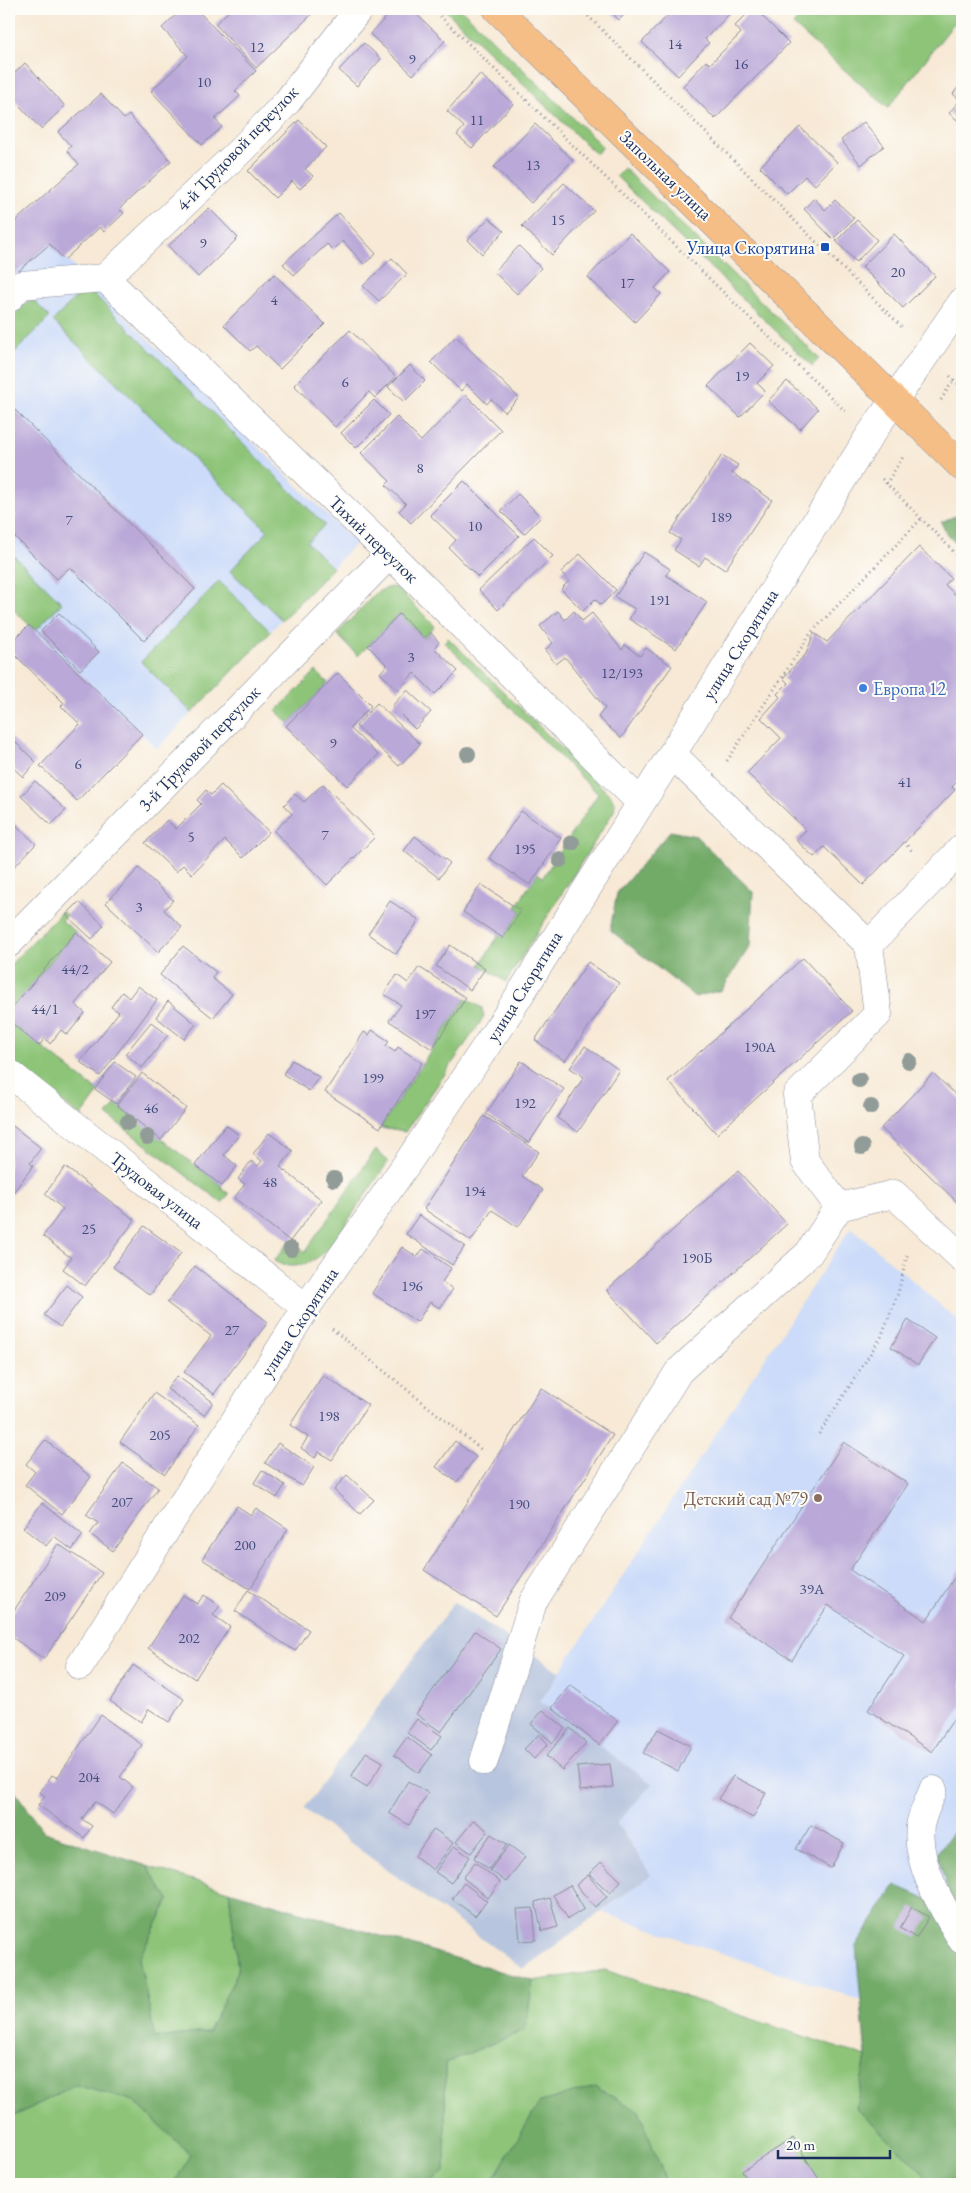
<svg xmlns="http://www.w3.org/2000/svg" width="971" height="2193" font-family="'EB Garamond',serif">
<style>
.built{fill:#ccdbf9}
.industrial{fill:#b8c5de}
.green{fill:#8dc478;stroke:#547a6b}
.forest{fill:#72aa68;stroke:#466c63}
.building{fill:#baa8d8}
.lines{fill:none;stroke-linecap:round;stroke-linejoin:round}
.minor-casing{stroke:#898c9a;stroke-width:29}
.major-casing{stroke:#898c9a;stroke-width:29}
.path{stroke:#898c9a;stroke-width:3;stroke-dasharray:1 4;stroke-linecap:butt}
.minor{stroke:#fff;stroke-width:28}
.major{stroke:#f6be87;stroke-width:28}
.tree{fill:#919b98}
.transit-dot{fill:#1a4fb4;stroke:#fdfcf7;stroke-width:2}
.shop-dot{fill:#3f7fe0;stroke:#fdfcf7;stroke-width:2}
.education-dot{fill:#8d6e63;stroke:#fdfcf7;stroke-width:2}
.labels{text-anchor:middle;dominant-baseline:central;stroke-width:4;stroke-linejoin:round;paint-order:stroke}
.number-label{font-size:15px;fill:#434d7c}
.street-label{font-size:18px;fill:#1b2f5e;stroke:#fdfcf7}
.transit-label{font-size:18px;fill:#164399;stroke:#fdfcf7;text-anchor:end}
.shop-label{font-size:18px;fill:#366cbe;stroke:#fdfcf7;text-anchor:start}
.education-label{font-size:18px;fill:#785e54;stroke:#fdfcf7;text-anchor:end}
</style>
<rect width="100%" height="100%" fill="#fdfcf7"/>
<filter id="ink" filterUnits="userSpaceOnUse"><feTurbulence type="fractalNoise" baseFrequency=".02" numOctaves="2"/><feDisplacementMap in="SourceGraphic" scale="10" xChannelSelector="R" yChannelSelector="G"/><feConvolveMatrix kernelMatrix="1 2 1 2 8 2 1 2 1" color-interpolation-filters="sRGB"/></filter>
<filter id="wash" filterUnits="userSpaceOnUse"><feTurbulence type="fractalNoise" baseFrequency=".0096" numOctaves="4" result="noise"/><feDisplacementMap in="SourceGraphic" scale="20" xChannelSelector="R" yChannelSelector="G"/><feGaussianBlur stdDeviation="1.12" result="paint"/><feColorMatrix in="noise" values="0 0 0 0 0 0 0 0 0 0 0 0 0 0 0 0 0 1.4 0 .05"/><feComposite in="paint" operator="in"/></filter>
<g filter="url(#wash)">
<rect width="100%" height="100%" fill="#f7e9d5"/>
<path class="built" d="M 22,215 L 356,543 L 157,749 L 9,605 L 9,227 Z
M 851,1227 L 962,1324 L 962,1986 L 921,2021 L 601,1912 L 651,1875 L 540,1702 Z"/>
<path class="industrial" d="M 454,1602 L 560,1672 L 540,1702 L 652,1784 L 617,1823 L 651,1875 L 523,1969 L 304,1809 Z"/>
<path class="green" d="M 444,9 L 461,9 L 603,147 L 596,154 Z
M 805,9 L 962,9 L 962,13 L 888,108 L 793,25 Z
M 624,168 L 819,358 L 812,366 L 616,176 Z
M 86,286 L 325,525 L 307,542 L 333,568 L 282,620 L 230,571 L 268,531 L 53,321 Z
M 31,298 L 50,317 L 11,356 L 9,354 L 9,320 Z
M 9,551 L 62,603 L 35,631 L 9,605 Z
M 219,581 L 271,632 L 192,713 L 141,662 Z
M 390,587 L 397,588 L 435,626 L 424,638 L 399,614 L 358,656 L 337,634 L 377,592 Z
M 448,638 L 612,797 L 615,804 L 614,811 L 506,982 L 480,965 L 499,935 L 503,938 L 521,911 L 516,907 L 537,873 L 543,877 L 598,794 L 444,642 Z
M 316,671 L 328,683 L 289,723 L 276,711 Z
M 62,911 L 66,915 L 62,921 L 76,932 L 9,1011 L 9,966 Z
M 466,998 L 482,1008 L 484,1017 L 405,1132 L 380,1128 Z
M 9,1021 L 99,1092 L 81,1117 L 9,1060 Z
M 116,1104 L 222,1186 L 221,1187 L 229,1194 L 222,1203 L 107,1115 Z
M 376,1149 L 388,1162 L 330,1247 C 315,1262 295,1273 274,1261 L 290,1241 L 305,1252 Z
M 147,1866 L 229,1891 L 238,1971 L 208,2032 L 155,2038 L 139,1958 L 169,1900 Z
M 605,1970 L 866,2057 L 856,2108 L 927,2177 L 931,2184 L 667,2184 L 639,2111 L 540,2102 L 490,2184 L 426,2184 L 445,2172 L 445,2063 L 525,2030 L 533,1981 Z
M 75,2085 L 134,2101 L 191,2155 L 173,2184 L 9,2184 L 9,2119 Z"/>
<path class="forest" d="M 955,516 L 962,523 L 962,549 L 947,535 L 941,522 Z
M 670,831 L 696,836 L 753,892 L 750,946 L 722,990 L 695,997 L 610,930 L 617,893 Z
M 9,1783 L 44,1832 L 147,1866 L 169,1900 L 139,1958 L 155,2038 L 208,2032 L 238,1971 L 229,1891 L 533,1981 L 525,2030 L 445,2063 L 445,2172 L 426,2184 L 173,2184 L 191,2155 L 134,2101 L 75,2085 L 9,2119 Z
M 962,1820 L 962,1915 L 948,1892 L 937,1853 Z
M 895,1885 L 929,1900 L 962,1959 L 962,2184 L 931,2184 L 927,2177 L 856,2108 L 866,2057 L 856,1946 Z
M 595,2087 L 639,2111 L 667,2184 L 490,2184 L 540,2102 Z"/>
<g id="blocks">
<path class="building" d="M 182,9 L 196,9 L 256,71 L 235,91 L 240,96 L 215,119 L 222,127 L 202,145 L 151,91 L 188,56 L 162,28 Z
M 231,9 L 305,9 L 311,15 L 256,68 L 215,24 Z
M 394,9 L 399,13 L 403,9 L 411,9 L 445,41 L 413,75 L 370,34 Z
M 608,9 L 630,9 L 619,20 Z
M 674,9 L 734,9 L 705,39 L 709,43 L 678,76 L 642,42 Z
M 752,9 L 755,9 L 789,43 L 715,119 L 683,86 L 706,61 L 710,64 L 741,33 L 735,26 Z
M 364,43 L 381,59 L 357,86 L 339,70 Z
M 25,63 L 65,106 L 41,129 L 9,94 L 9,78 Z
M 480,74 L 513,104 L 472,148 L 457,135 L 464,127 L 447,111 Z
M 962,82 L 962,124 L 949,113 L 960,100 L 953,94 Z
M 101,94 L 124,119 L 129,115 L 171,161 L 119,209 L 124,213 L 104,232 L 100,227 L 64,260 L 50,244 L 9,279 L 9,227 L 79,164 L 67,151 L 71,146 L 58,132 Z
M 299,120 L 326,147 L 305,169 L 313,176 L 300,189 L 292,181 L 275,198 L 248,171 Z
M 864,122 L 884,146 L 861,165 L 841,140 Z
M 535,124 L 573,160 L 531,203 L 494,167 Z
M 800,127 L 837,162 L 815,185 L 805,176 L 787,194 L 760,167 Z
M 564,183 L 594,211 L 552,255 L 522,226 Z
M 814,198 L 825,210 L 835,200 L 854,218 L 833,239 L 804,209 Z
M 209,208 L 238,238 L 198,277 L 168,246 Z
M 339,213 L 376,254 L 364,264 L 343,241 L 333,250 L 327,244 L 294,275 L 283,264 Z
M 489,218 L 504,231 L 482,254 L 468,240 Z
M 857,220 L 877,240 L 856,262 L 836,241 Z
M 630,233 L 670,272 L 655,288 L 661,294 L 635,322 L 588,277 Z
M 894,234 L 935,276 L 903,308 L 862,267 Z
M 519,246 L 541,268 L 517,294 L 494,272 Z
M 392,258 L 407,274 L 379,301 L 363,286 Z
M 274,274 L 325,324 L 280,369 L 256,346 L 250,351 L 224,325 Z
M 350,330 L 396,377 L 375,398 L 369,392 L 335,427 L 294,385 Z
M 456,336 L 519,398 L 505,412 L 491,399 L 487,404 L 467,384 L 461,391 L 431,362 Z
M 750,343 L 774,366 L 757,383 L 765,391 L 740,417 L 708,386 Z
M 410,365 L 425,381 L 404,402 L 388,387 Z
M 787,381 L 818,409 L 800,429 L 768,401 Z
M 466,395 L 501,430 L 411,523 L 399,511 L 406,504 L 386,485 L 390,481 L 361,453 L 397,417 L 421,441 Z
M 374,400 L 389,415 L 356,448 L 341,433 Z
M 9,404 L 195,589 L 144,641 L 70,567 L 57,579 L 9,531 L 9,523 L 17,514 L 9,506 Z
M 722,455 L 738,465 L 732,473 L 772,500 L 725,570 L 705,557 L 699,566 L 674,550 L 681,540 L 670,533 Z
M 464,481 L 519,536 L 478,577 L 449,548 L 456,540 L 430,515 Z
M 518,494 L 541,517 L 524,534 L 501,511 Z
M 534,537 L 553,556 L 498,610 L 479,590 Z
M 919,547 L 951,578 L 945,585 L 962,601 L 962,776 L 952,787 L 955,790 L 863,885 L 824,847 L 814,857 L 796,840 L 806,830 L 747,773 L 781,738 L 761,718 L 780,697 L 777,694 L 788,683 L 783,678 L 806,654 L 814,633 L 827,642 Z
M 644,552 L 670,569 L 666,575 L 707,602 L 676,649 L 629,619 L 635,609 L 615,597 Z
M 580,554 L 616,590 L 601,605 L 595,599 L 583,611 L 561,589 L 569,581 L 561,572 Z
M 558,611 L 565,620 L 574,611 L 582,621 L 592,613 L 622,650 L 625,645 L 640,656 L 646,648 L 672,666 L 621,738 L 598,717 L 605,708 L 565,657 L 556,664 L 545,650 L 553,643 L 540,626 Z
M 59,613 L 99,652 L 80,670 L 41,631 Z
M 399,614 L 424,638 L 430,632 L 439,642 L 434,648 L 458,671 L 435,694 L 414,673 L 398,690 L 380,673 L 387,665 L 368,646 Z
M 29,625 L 142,734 L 77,801 L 40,766 L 80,724 L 61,706 L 64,703 L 9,649 L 9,645 Z
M 338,673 L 371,706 L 350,728 L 378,755 L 347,786 L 286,726 Z
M 407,690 L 431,712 L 415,729 L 392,706 Z
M 377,703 L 420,744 L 399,766 L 356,726 Z
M 9,736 L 36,762 L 23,777 L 9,764 Z
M 35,781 L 66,810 L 51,825 L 21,796 Z
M 323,784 L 375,837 L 327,885 L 274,831 L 292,814 L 284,805 L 295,794 L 304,802 Z
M 221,785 L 269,832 L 243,858 L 225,840 L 192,874 L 183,865 L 176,872 L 145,843 L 167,820 L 176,829 L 201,804 L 197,800 L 206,790 L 211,795 Z
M 521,811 L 561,838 L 530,885 L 489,858 Z
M 9,818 L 36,844 L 9,872 Z
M 415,836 L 450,863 L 439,878 L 404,851 Z
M 139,868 L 173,900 L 164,910 L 182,927 L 158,952 L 106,903 Z
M 481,884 L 521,911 L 503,938 L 463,912 Z
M 390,901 L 419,920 L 396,954 L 368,934 Z
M 79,902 L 104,925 L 92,939 L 66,915 Z
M 76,932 L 110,962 L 75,1004 L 85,1013 L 67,1035 L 61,1030 L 50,1044 L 45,1038 L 39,1046 L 9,1021 L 9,1011 Z
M 450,945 L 485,969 L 470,990 L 436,966 Z
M 183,946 L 216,972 L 212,978 L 232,994 L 213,1018 L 160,975 Z
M 803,958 L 852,1011 L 717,1134 L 668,1081 Z
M 588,962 L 619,983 L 565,1061 L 535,1040 Z
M 419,967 L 466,998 L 432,1049 L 389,1021 L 401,1005 L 384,994 L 397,975 L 408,983 Z
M 138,986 L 157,1000 L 100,1076 L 80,1062 L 119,1012 L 111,1007 L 122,992 L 129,998 Z
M 168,1001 L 196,1024 L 184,1039 L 156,1017 Z
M 151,1022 L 168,1035 L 142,1068 L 125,1054 Z
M 372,1030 L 389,1041 L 386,1046 L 395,1052 L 398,1047 L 422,1063 L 380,1128 L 325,1092 L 364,1032 L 369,1035 Z
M 585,1046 L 619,1070 L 578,1132 L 557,1118 L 584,1077 L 570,1068 Z
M 292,1060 L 319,1077 L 309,1091 L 283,1074 Z
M 521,1061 L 564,1089 L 529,1143 L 486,1114 Z
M 115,1062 L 136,1077 L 116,1104 L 95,1089 Z
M 142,1073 L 186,1108 L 161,1140 L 117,1105 Z
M 933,1073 L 962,1101 L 962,1207 L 881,1128 Z
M 484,1116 L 539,1152 L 522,1176 L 543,1190 L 518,1227 L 492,1210 L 471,1241 L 424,1209 Z
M 9,1123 L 41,1148 L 30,1163 L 33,1166 L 9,1198 Z
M 226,1125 L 239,1135 L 224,1155 L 237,1166 L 222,1186 L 195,1165 Z
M 269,1133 L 293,1151 L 280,1167 L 322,1200 L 290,1241 L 234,1198 L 245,1184 L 238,1179 L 251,1161 L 258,1166 L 262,1161 L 253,1154 Z
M 65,1167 L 135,1220 L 85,1286 L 63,1269 L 71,1258 L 43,1236 L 63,1209 L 45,1194 Z
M 738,1171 L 787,1224 L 656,1343 L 607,1290 Z
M 419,1215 L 465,1246 L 452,1265 L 406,1234 Z
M 144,1226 L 181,1253 L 150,1295 L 113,1267 Z
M 402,1247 L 417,1257 L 423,1249 L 451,1268 L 442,1282 L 453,1289 L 440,1308 L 430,1302 L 417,1322 L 372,1293 Z
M 195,1266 L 268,1322 L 214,1394 L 184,1372 L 211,1336 L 167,1303 Z
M 67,1285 L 82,1297 L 60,1327 L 44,1315 Z
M 908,1320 L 935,1338 L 918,1365 L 891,1347 Z
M 323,1375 L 368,1405 L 332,1460 L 319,1452 L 315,1458 L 301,1448 L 308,1437 L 290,1425 Z
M 177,1376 L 213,1402 L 204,1415 L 167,1389 Z
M 541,1388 L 613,1435 L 496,1616 L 424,1570 Z
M 154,1393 L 199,1425 L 165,1474 L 120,1442 Z
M 45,1440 L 91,1477 L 62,1514 L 25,1485 L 35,1472 L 26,1464 Z
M 455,1441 L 476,1457 L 457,1482 L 436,1467 Z
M 844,1442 L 908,1484 L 850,1570 L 926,1621 L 962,1566 L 962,1706 L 932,1752 L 868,1710 L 904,1656 L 828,1605 L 792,1660 L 728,1618 Z
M 278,1443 L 314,1467 L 302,1486 L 265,1463 Z
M 123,1463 L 158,1488 L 113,1551 L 90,1534 L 98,1523 L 86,1515 Z
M 262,1470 L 285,1485 L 277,1498 L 254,1483 Z
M 347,1475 L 374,1500 L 360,1514 L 334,1490 Z
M 42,1503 L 83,1535 L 72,1550 L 54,1536 L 46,1546 L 23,1528 Z
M 237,1506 L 251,1515 L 256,1508 L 288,1529 L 250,1589 L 202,1559 Z
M 58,1544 L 102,1573 L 44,1659 L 13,1638 L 9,1644 L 9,1618 Z
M 248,1590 L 309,1630 L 295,1651 L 235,1611 Z
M 183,1595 L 197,1604 L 204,1595 L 220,1606 L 213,1615 L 230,1627 L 195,1679 L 148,1648 Z
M 475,1631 L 501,1649 L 441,1732 L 416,1714 Z
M 133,1665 L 184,1699 L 169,1722 L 149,1709 L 141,1722 L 110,1701 Z
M 570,1685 L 618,1721 L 599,1745 L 552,1708 Z
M 543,1710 L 565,1728 L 553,1743 L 531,1724 Z
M 101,1715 L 142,1745 L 120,1777 L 133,1787 L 113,1814 L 95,1801 L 82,1819 L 92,1826 L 84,1838 L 38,1805 L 45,1796 L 40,1792 L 52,1775 L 57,1778 Z
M 417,1719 L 442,1736 L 431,1750 L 407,1733 Z
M 570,1728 L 586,1743 L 562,1770 L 546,1756 Z
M 658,1729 L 691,1746 L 678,1771 L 643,1753 Z
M 539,1734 L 548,1744 L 534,1759 L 524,1749 Z
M 407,1737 L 432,1755 L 419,1773 L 394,1755 Z
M 366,1752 L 383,1762 L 367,1787 L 351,1777 Z
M 610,1764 L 613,1787 L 580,1791 L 577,1767 Z
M 733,1776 L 766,1793 L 753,1818 L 718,1799 Z
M 408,1781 L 428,1793 L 409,1825 L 389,1813 Z
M 474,1820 L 488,1831 L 471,1853 L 456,1842 Z
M 811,1825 L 844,1843 L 831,1868 L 796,1849 Z
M 434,1829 L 453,1843 L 433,1870 L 415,1856 Z
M 491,1834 L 507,1844 L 489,1869 L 474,1858 Z
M 509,1845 L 525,1857 L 506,1882 L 490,1870 Z
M 454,1846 L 470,1857 L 451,1883 L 435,1872 Z
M 475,1862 L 500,1882 L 488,1898 L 463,1878 Z
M 601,1862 L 621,1881 L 610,1893 L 589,1874 Z
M 588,1875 L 607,1897 L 595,1907 L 576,1885 Z
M 464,1883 L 487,1901 L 475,1916 L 452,1899 Z
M 570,1885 L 584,1909 L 568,1919 L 553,1895 Z
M 550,1898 L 558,1927 L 542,1931 L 535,1902 Z
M 912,1907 L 929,1917 L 916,1938 L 900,1928 Z
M 533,1908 L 536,1940 L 520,1941 L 517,1909 Z
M 793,2138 L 822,2184 L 751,2184 L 742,2171 Z"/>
</g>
</g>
<g filter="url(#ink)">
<use href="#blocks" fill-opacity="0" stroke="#898c9a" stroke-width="1"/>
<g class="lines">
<defs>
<path id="minor" d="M 105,278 L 390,554 L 640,802
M 105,278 L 242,149 L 287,102 L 359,9
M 9,298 L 21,285 L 105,278
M 672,754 L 869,945 L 962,848
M 9,943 L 390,554
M 869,945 L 878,1014 L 797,1095 L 805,1161 L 839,1207 L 894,1194 L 962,1258
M 9,1073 L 306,1308
M 80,1666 L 306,1308 L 410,1159 L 507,1015 L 672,754 L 870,435 L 962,302
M 484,1761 L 533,1602 L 679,1371 L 809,1253 L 839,1207
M 933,1790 C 929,1801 922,1814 920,1826 C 915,1864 944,1910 962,1940"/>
<path id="major" d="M 497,9 L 962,467"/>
</defs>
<use href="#minor" class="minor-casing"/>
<use href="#major" class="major-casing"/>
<path class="path" d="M 433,9 L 846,412
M 581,9 L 904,329
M 950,376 L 962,388
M 941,400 L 954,379
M 882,479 L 962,560
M 886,484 L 903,457
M 727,761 L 811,633 L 921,519
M 904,842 L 912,851
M 332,1329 L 483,1451
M 819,1434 L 881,1337 L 898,1293 L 908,1252"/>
<use href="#minor" class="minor"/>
<use href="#major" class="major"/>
</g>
<g class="tree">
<circle cx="468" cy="754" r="8"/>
<circle cx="572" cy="843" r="8"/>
<circle cx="560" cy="860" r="8"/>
<circle cx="909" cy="1061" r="8"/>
<circle cx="859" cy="1080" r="8"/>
<circle cx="871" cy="1107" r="8"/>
<circle cx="128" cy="1122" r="8"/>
<circle cx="147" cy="1137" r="8"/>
<circle cx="862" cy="1147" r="8"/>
<circle cx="334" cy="1179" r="8"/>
<circle cx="291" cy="1249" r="8"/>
</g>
</g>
<rect class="transit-dot" x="820" y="242" width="10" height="10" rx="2.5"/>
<circle class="shop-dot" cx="863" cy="688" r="5"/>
<circle class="education-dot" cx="818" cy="1498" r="5"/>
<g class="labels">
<g class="number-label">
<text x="675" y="43">14</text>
<text x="257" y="46">12</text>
<text x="412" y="58">9</text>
<text x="741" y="63">16</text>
<text x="204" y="81">10</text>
<text x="477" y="119">11</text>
<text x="533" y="164">13</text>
<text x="558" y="219">15</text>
<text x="203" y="242">9</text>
<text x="898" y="271">20</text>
<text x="627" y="282">17</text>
<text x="274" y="299">4</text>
<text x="742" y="375">19</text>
<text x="345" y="381">6</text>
<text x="420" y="467">8</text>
<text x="721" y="516">189</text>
<text x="69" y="519">7</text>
<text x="475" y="525">10</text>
<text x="660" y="599">191</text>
<text x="411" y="656">3</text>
<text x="622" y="672">12/193</text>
<text x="333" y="742">9</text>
<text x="78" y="763">6</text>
<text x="905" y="781">41</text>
<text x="325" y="834">7</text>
<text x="191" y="836">5</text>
<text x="525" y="848">195</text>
<text x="139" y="906">3</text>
<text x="75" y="968">44/2</text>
<text x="45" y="1008">44/1</text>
<text x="425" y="1013">197</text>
<text x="760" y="1046">190А</text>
<text x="373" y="1077">199</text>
<text x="525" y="1102">192</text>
<text x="151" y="1107">46</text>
<text x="270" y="1181">48</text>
<text x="475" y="1190">194</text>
<text x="89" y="1228">25</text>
<text x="697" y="1257">190Б</text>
<text x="412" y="1285">196</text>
<text x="232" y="1329">27</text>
<text x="329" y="1415">198</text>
<text x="160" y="1434">205</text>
<text x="122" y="1501">207</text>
<text x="519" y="1503">190</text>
<text x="245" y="1544">200</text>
<text x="812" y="1588">39А</text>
<text x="55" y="1595">209</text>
<text x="189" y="1637">202</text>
<text x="89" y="1776">204</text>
</g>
<g class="street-label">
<text transform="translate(237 148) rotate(-46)">4-й Трудовой переулок</text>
<text transform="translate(666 175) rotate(44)">Запольная улица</text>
<text transform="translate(374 539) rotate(44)">Тихий переулок</text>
<text transform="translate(740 644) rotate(-58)">улица Скорятина</text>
<text transform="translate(199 748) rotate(-46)">3-й Трудовой переулок</text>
<text transform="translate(524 986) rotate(-58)">улица Скорятина</text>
<text transform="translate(157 1190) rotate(38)">Трудовая улица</text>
<text transform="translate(299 1322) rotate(-57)">улица Скорятина</text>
</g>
<g class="transit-label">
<text x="815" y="247">Улица Скорятина</text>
</g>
<g class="shop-label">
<text x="873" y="688">Европа 12</text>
</g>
<g class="education-label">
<text x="808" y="1498">Детский сад №79</text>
</g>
</g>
<rect width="971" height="2193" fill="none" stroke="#fdfcf7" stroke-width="30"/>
<path d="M778 2150v8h112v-8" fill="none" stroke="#1b2f5e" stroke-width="2.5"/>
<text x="786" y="2150" font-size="15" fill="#1b2f5e" stroke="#fdfcf7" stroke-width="4" paint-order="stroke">20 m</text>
</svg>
